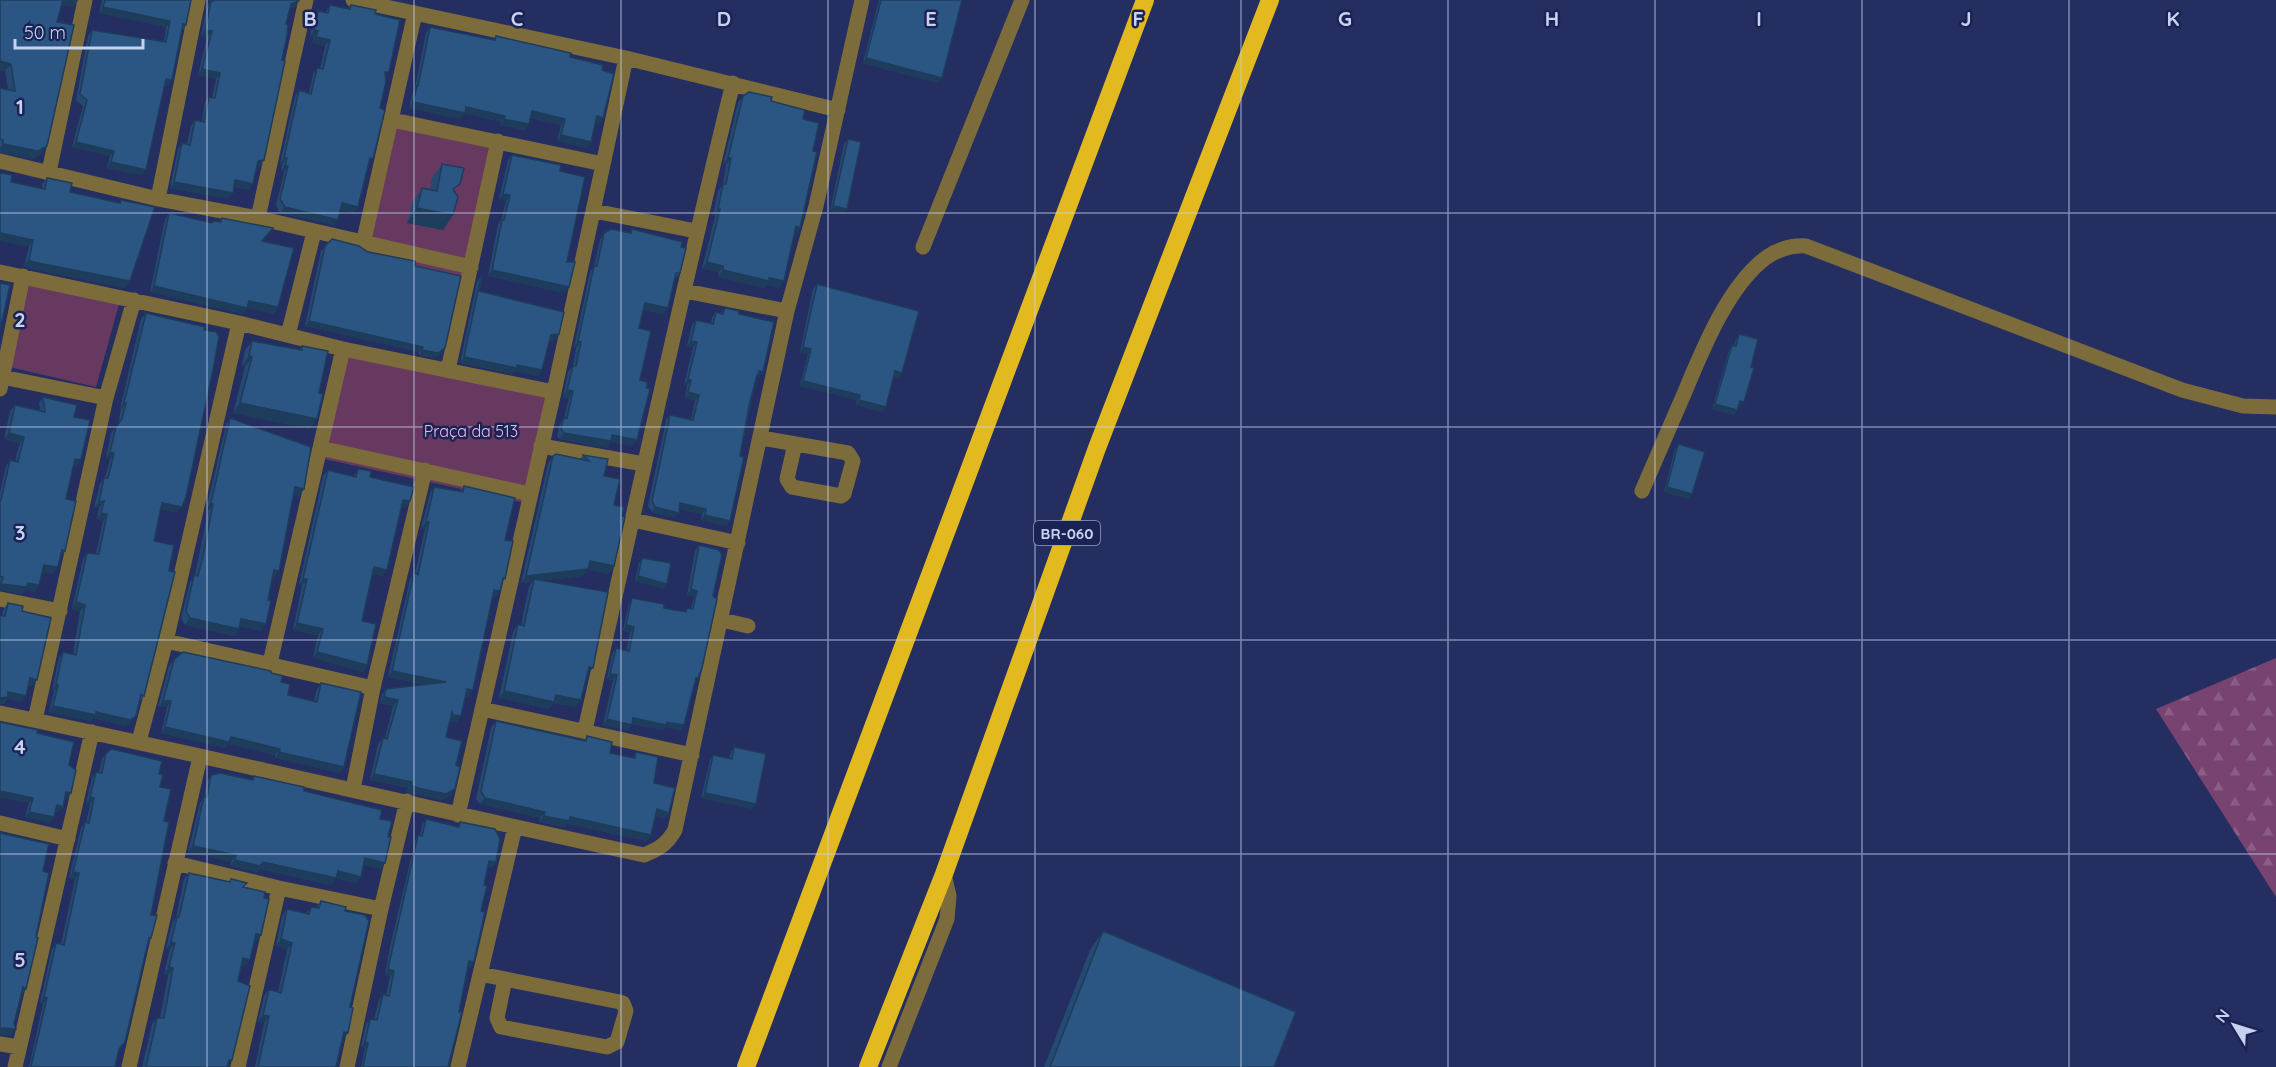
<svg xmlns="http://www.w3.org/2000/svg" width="2276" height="1067" font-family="Quicksand,sans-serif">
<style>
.forest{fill:url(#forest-firs)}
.park{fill:#673961}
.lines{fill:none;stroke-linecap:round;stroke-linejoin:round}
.minor{stroke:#7c6c3b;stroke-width:15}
.highway{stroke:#e2b91f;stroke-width:18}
.wall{fill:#254970}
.shaded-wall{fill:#1e3c5b}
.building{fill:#2b5582;stroke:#1e3c5b;stroke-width:1.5}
.grid{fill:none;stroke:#c7d1f0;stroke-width:1.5;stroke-opacity:0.55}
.labels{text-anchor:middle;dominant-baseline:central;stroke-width:5;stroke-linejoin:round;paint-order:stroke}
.shield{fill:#1b2354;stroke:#939dc1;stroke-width:1.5}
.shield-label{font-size:15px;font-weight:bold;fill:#c7d1f0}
.park-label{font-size:16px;fill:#f9b9ef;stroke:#1b2354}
.grid-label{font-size:20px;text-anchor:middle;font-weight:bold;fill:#c7d1f0;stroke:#1b2354;stroke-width:5;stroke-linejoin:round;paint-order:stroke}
</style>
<defs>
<pattern id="forest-firs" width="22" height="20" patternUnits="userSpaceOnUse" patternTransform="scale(1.5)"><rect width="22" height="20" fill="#784371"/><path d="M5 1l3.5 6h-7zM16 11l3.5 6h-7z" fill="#8a5d86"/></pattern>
</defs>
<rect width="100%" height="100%" fill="#242e60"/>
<path class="forest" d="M 2276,658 L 2276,897 L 2156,709 Z"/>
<path class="park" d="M 394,112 L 506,138 L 472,279 L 358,254 Z
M 24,277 L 121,297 L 96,387 L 5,366 Z
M 337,342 L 562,389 L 534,505 L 311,456 Z"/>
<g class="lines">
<path class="minor" d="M 353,0 L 626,58 L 838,110
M 392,120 L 603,164
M 0,161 L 158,199 L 258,218 L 471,267
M 49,172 L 85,0
M 158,199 L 198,0
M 594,211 L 696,231
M 258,218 L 306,0
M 363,244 L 415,13
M 923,247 L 1022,0
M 0,272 L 239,323 L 343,349 L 554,392
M 685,291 L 787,311
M 288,335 L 314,232
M 448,370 L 498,141
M 2,377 L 106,398
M 0,389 L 23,276
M 761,438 L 848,453 L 853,461 L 844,494 L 841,496 L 792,487 L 787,479 L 795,444
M 541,446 L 644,464
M 320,448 L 530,494
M 1642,491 C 1656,459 1670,426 1684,394 C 1702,351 1728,285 1767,257 C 1779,249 1791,245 1806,246 L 2182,390 L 2243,406 L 2276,407
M 633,520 L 738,543
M 0,599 L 60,611
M 722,620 L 748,626
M 166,641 L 373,688
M 270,663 L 343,349
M 482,709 L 692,755
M 0,713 C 215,757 429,809 644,855 C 659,849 667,844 675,830 L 787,311 L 816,206 L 862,0
M 35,720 L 106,398 L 134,300
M 585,730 C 634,515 680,298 733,83
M 139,741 L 166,641 L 239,323
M 353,789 L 373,688 L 425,470
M 458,815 L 554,392 L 626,58
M 0,823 L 68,839
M 175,863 L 279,888 L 381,909
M 480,974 L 620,1002 L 623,1003 L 626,1011 L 617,1042 L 607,1047 L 501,1027 L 497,1018 L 505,979
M 0,1044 L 19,1047
M 15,1067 L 92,732
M 129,1067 L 200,757
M 238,1067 L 279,888
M 347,1067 L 381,909 L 407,801
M 458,1067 L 515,827
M 889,1067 L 947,919 L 949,896 L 944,874"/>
<path class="highway" d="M 746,1067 L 1145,0
M 868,1067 L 944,874 L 1097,448 L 1270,0"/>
</g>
<path class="wall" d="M 0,0 L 78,0 L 73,7 L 62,5 L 57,22 L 41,154 L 33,159 L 0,152 L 0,88 L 8,89 L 5,71 L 0,70 Z
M 102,0 L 191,0 L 186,25 L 182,31 L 168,86 L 165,85 L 142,175 L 107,168 L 110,156 L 72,147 L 83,106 L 76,100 L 88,36 L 92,30 L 164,41 L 166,27 L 99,13 Z
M 211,0 L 299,0 L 295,7 L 290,9 L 286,24 L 282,60 L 264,160 L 259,166 L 257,167 L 249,190 L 234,187 L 233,193 L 228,199 L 170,188 L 178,149 L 182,143 L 187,144 L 191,126 L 195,120 L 202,121 L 205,102 L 209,97 L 212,97 L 216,79 L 198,75 L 207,37 L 201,36 L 207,7 Z
M 879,0 L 962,0 L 938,83 L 863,63 Z
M 330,5 L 348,8 L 351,5 L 375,14 L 385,78 L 369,165 L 358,207 L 354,213 L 340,210 L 338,220 L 334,225 L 280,213 L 276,205 L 284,172 L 281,171 L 282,164 L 280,164 L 295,96 L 299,90 L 309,93 L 313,74 L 317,68 L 320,69 L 325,46 L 312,43 L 314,37 L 310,36 L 314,17 L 318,11 L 325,13 Z
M 430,27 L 494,40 L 496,36 L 570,57 L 602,70 L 603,118 L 599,124 L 595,123 L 591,142 L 587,148 L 557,141 L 561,125 L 531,118 L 529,124 L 525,130 L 500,125 L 501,122 L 465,113 L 460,119 L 409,108 L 413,92 L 415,88 L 426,33 Z
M 743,96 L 771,101 L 803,119 L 813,151 L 800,228 L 796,234 L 794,234 L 779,288 L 766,285 L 764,288 L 718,277 L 719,272 L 702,269 L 715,216 L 713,216 L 718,191 L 723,184 L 726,165 L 723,164 L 738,103 Z
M 848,139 L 847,209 L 843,214 L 830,211 L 844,144 Z
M 512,155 L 560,171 L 567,262 L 565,293 L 488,276 L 498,225 L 501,220 L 506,201 L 499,199 L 508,160 Z
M 442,164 L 455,192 L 443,230 L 407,223 L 412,203 L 422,188 L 430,189 L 432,178 Z
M 47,178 L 70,192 L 119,203 L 121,200 L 130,281 L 125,288 L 28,268 L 24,266 L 29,247 L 11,182 L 42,189 L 42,184 Z
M 169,213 L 211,223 L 213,221 L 220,222 L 222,218 L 263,242 L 274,314 L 247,308 L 243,314 L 150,292 L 165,219 Z
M 632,229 L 681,247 L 680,273 L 675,279 L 668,308 L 663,314 L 643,310 L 639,328 L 640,380 L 632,446 L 610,442 L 607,448 L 560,439 L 557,436 L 560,424 L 564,417 L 569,398 L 563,397 L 568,372 L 573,366 L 576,348 L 574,347 L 590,272 L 594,266 L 600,240 L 604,233 L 629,233 Z
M 325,246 L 368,252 L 415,266 L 442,353 L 434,358 L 419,355 L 419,352 L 305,326 L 321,251 Z
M 481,276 L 479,291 L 555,340 L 549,341 L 542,370 L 538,376 L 514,371 L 513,374 L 460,363 L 477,282 Z
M 817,284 L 899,378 L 894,376 L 886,407 L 882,412 L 856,405 L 857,400 L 800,386 L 808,354 L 800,352 L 813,289 Z
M 725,308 L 739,314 L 763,372 L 759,377 L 757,377 L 756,379 L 740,456 L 730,521 L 726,526 L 701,520 L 702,514 L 679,509 L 675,518 L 652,512 L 648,506 L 666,420 L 670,415 L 691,420 L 695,400 L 685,398 L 687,385 L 684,385 L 693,347 L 687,346 L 692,325 L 696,320 L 711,323 L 712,317 L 716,312 L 721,313 Z
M 146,313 L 177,513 L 161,509 L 154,541 L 144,696 L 139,702 L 136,716 L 131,722 L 125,726 L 93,718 L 91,721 L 49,712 L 54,691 L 52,690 L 59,658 L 63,652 L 73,654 L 80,611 L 72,609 L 83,559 L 87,553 L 96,553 L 103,521 L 97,519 L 99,508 L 94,508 L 100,484 L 104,478 L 105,478 L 110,459 L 106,458 L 111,433 L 118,424 L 121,409 L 120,409 L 141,319 Z
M 1739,334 L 1740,407 L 1739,406 L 1734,415 L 1712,409 L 1729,350 L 1732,345 L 1734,345 L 1736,339 Z
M 252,341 L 300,349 L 302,346 L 310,429 L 233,413 L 245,366 L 242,366 L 245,350 Z
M 43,397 L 74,417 L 77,466 L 73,466 L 66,499 L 61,557 L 60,557 L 53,574 L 42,572 L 35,592 L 25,589 L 22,594 L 0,590 L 0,492 L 6,466 L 10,460 L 15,461 L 20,443 L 4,439 L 10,411 L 15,405 L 40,410 L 39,403 Z
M 230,418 L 304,489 L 299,496 L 294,495 L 279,571 L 274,578 L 273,578 L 261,631 L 239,626 L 239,629 L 234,636 L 185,625 L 181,618 L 190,582 L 195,575 L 208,511 L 206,510 L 226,425 Z
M 1678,444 L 1689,499 L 1664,492 L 1675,449 Z
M 583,455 L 604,476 L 614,505 L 614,566 L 608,574 L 588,569 L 583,576 L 545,580 L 587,675 L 576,707 L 554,703 L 549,709 L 499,698 L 513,632 L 518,624 L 521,625 L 529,586 L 532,582 L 521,583 L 548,464 L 553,456 L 580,459 Z
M 358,469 L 370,477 L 410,501 L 406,507 L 402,506 L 383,576 L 372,574 L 362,621 L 367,665 L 363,672 L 313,658 L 318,635 L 293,630 L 302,585 L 299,585 L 323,476 L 328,470 L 354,476 Z
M 464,486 L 505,540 L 501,583 L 500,591 L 495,597 L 493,597 L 469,697 L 465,696 L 461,716 L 457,722 L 450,721 L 446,737 L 456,765 L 451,795 L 442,800 L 414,794 L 407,792 L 408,788 L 370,780 L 378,744 L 383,738 L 385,738 L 393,706 L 380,703 L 382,695 L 386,689 L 424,685 L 388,677 L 410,579 L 414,572 L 415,573 L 425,529 L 421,528 L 430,493 L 434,487 L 461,491 Z
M 699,545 L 694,684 L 681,731 L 665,727 L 663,730 L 632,724 L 628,730 L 603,725 L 613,680 L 607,679 L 612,654 L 616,648 L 626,651 L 630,633 L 623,630 L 629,604 L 632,598 L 664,608 L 684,612 L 687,608 L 691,609 L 694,597 L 687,595 L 695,551 Z
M 642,558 L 664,589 L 635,581 L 639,563 Z
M 8,603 L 22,611 L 37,680 L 32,686 L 28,685 L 26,696 L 21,702 L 7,699 L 4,704 L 2,615 L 3,610 Z
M 174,660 L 271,673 L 281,682 L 288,695 L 314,701 L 317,689 L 321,683 L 344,767 L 340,773 L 275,758 L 275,755 L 228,744 L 225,748 L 161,733 L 167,707 L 158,707 L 169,666 Z
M 496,721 L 585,740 L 587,736 L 610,753 L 633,758 L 636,752 L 669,813 L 665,819 L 655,816 L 647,841 L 567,824 L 565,827 L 539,822 L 540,818 L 480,804 L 476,799 L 491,728 Z
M 37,733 L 69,765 L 71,793 L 67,799 L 65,798 L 59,812 L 55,812 L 54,817 L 50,823 L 25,817 L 29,803 Z
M 734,747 L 756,804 L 752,809 L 701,798 L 710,760 L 713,755 L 729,758 L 731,752 Z
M 106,753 L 159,774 L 164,821 L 151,915 L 151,938 L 147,944 L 119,1050 L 115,1067 L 29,1067 L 43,1004 L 40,1003 L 52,949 L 56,943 L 61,944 L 75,879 L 69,878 L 81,828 L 85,822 L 86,823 L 90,804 L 86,803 L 92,778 L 96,772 L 99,773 L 102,759 Z
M 211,775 L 251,780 L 254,776 L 304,791 L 380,819 L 381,869 L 364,865 L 361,877 L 356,883 L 335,878 L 331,885 L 259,869 L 256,872 L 230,866 L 231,862 L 188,852 L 200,803 L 204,797 L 207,782 Z
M 426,819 L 457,827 L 460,822 L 496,862 L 492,868 L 488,867 L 484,885 L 470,968 L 468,967 L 448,1067 L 361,1067 L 365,1048 L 361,1047 L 366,1024 L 370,1019 L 374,1019 L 379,1000 L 383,994 L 386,995 L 390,976 L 385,975 L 390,947 L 415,841 L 418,835 L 420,835 L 422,825 Z
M 189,873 L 229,882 L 231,879 L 244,887 L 264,898 L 261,935 L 257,942 L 254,941 L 250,960 L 245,966 L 241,965 L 238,981 L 227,1067 L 142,1067 L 152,1024 L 157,1018 L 160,1018 L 168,975 L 164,974 L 170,949 L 166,949 L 172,923 L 176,918 L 184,879 Z
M 321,901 L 345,911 L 343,1040 L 336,1067 L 255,1067 L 264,1023 L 258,1022 L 264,996 L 269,989 L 278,992 L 287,950 L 276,946 L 282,916 L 287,909 L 306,914 L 311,907 L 316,908 Z
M 1103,931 L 1274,1067 L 1044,1067 L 1090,950 Z"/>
<path class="shaded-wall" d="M 61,0 L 78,0 L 73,7 L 58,4 Z
M 299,1 L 295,7 L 287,10 L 291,4 Z
M 103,7 L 170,21 L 166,27 L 99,13 Z
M 205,30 L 212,31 L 207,37 L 201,36 Z
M 314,30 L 318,31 L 314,37 L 310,36 Z
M 316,37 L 330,40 L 325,46 L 312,43 Z
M 866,58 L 942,78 L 938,83 L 863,63 Z
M 0,61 L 11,64 L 5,71 L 0,70 Z
M 202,69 L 220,73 L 216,79 L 198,75 Z
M 166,79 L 172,80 L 168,86 L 162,85 Z
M 413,102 L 465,113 L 460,119 L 409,108 Z
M 466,107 L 505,116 L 501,122 L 462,113 Z
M 532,111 L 565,119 L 561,125 L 528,117 Z
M 597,116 L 603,118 L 599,124 L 592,123 Z
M 504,119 L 529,124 L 525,130 L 500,125 Z
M 561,135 L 591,142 L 587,148 L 557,141 Z
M 76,142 L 114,151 L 110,156 L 72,147 Z
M 3,144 L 47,146 L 41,154 L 33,159 L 0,152 L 0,148 Z
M 284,158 L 287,158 L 282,164 L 280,164 Z
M 728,158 L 731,158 L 726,165 L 723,164 Z
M 264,160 L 259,166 L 254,167 L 258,161 Z
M 111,162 L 146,170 L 142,175 L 107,168 Z
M 285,166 L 288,166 L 284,172 L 281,171 Z
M 235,180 L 253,184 L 249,190 L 231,186 Z
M 174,182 L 233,193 L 228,199 L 170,188 Z
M 503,194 L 510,195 L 506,201 L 499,199 Z
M 342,203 L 358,207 L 354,213 L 338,209 Z
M 833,206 L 847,209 L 843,214 L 830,211 Z
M 285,207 L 338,220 L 334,225 L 280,213 Z
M 417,208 L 453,215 L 443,230 L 407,223 Z
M 718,209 L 720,209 L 715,216 L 713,216 Z
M 796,226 L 800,228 L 796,234 L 791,233 Z
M 0,233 L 33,240 L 29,247 L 0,241 Z
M 29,260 L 130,281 L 125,288 L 28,268 L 24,266 Z
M 707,262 L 723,266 L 719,272 L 702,269 Z
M 492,270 L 569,287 L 565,293 L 488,276 Z
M 723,270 L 769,278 L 784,281 L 779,288 L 766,285 L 764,288 L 718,277 Z
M 154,286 L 249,301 L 278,307 L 274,314 L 247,308 L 243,314 L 150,292 Z
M 645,303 L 668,308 L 663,314 L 640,309 Z
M 309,321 L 423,347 L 419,352 L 305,326 Z
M 559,334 L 555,340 L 546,341 L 551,335 Z
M 578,341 L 581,342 L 576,348 L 574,347 Z
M 691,341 L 697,342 L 693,347 L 687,346 Z
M 803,347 L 811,349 L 808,354 L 800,352 Z
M 445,348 L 442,353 L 434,358 L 419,355 L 422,350 Z
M 249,356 L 252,357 L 245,366 L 242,366 Z
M 464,357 L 517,365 L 542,370 L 538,376 L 514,371 L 513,374 L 460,363 Z
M 759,371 L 763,372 L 759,377 L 757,377 L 755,380 L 753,380 Z
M 895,371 L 902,373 L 899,378 L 892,376 Z
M 688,379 L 691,380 L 687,385 L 684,385 Z
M 803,381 L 860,395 L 857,400 L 800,386 Z
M 567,390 L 573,391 L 569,398 L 563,397 Z
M 688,392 L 699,395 L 695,400 L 685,398 Z
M 859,400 L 886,407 L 882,412 L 856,405 Z
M 1740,401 L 1744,402 L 1740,407 L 1737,406 Z
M 124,403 L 126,403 L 121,409 L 120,409 Z
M 240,403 L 317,419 L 310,429 L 233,413 Z
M 1715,404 L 1737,410 L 1734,415 L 1712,409 Z
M 9,433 L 24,437 L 20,443 L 4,439 Z
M 564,433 L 612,435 L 637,440 L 632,446 L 610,442 L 607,448 L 560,439 Z
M 110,452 L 114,453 L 110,459 L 106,458 Z
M 75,459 L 81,460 L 77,466 L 70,465 Z
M 295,487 L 304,489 L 299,496 L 290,493 Z
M 1667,487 L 1692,494 L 1689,499 L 1664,492 Z
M 403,500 L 410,501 L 406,507 L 399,506 Z
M 104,501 L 99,508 L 94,508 L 99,502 Z
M 162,503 L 182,507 L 177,513 L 158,509 Z
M 211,503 L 213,504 L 208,511 L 206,510 Z
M 680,503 L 706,509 L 702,514 L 676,508 Z
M 655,507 L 679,513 L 675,518 L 652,512 Z
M 101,513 L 107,514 L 103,521 L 97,519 Z
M 705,515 L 730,521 L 726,526 L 701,520 Z
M 426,522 L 429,522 L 425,529 L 421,528 Z
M 62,550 L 65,551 L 61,557 L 57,556 Z
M 590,561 L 614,566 L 608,574 L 588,569 L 583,576 L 534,582 L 534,579 L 532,582 L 521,583 L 526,576 Z
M 44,565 L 58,567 L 53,574 L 39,571 Z
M 374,567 L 387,570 L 383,576 L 370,573 Z
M 274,570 L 279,571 L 274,578 L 270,577 Z
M 638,576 L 667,584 L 664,589 L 635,581 Z
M 303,579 L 307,579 L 302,585 L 299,585 Z
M 28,583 L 39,585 L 35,592 L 25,589 L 22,594 L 0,590 L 0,585 L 1,584 Z
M 691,589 L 697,591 L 694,597 L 687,595 Z
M 494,590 L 500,591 L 495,597 L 490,596 Z
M 76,602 L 85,605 L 80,611 L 72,609 Z
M 190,618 L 239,629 L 234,636 L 185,625 Z
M 241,619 L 266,624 L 261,631 L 236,625 Z
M 297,623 L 323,629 L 318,635 L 293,630 Z
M 626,625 L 634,627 L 630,633 L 623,630 Z
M 317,652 L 367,665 L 363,672 L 313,658 Z
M 589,667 L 593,668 L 587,675 L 584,674 Z
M 392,671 L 446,682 L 442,689 L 388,677 Z
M 610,674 L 617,675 L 613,680 L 607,679 Z
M 30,678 L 37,680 L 32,686 L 26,685 Z
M 56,684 L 58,685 L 54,691 L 52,690 Z
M 467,689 L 473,690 L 469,697 L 462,696 Z
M 504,691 L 556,695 L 581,700 L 576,707 L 554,703 L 549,709 L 499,698 Z
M 8,692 L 26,696 L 21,702 L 7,699 L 4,704 L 0,704 L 0,698 Z
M 384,697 L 398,700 L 393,706 L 380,703 Z
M 163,701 L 171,701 L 167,707 L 158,707 Z
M 53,706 L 96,712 L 136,716 L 131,722 L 125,726 L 93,718 L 91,721 L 49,712 Z
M 453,715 L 461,716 L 457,722 L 449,721 Z
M 633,718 L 667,722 L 684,725 L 681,731 L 665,727 L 663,730 L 630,723 Z
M 607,719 L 632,725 L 628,730 L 603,725 Z
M 165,727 L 231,737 L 280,749 L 275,755 L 228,744 L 225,748 L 161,733 Z
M 279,752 L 344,767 L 340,773 L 275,758 Z
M 374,774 L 412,782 L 408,788 L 370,780 Z
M 411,785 L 455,789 L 451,795 L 442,800 L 414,794 L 407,792 Z
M 0,791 L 33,798 L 29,803 L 0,798 Z
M 66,792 L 71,793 L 67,799 L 62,798 Z
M 705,793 L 756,804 L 752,809 L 701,798 Z
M 90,797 L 94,798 L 90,804 L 86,803 Z
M 485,798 L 545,812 L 540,818 L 480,804 Z
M 57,805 L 63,807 L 59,812 L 53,811 Z
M 657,809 L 669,813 L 665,819 L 652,816 Z
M 29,812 L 54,817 L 50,823 L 25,817 Z
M 544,816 L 570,817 L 651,835 L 647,841 L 567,824 L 565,827 L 539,822 Z
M 193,846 L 236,855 L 231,862 L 188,852 Z
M 365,858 L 385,863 L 381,869 L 361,864 Z
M 235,860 L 260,866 L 256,872 L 230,866 Z
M 489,861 L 496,862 L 492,868 L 485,866 Z
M 263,862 L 338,871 L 361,877 L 356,883 L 335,878 L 331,885 L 259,869 Z
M 73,872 L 79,873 L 75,879 L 69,878 Z
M 256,934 L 261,935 L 257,942 L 251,941 Z
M 281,939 L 292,943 L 287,950 L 276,946 Z
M 171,942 L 175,943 L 170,949 L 166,949 Z
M 243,958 L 250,960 L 245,966 L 238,965 Z
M 469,961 L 474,962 L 470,968 L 465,967 Z
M 169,967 L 173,968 L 168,975 L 164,974 Z
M 388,969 L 394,971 L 390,976 L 385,975 Z
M 23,987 L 26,989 L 21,996 Z
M 44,997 L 47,998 L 43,1004 L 40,1003 Z
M 263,1015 L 269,1016 L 264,1023 L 258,1022 Z
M 2,1028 L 16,1029 L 11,1036 L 0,1035 L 0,1029 Z
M 344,1032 L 348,1033 L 343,1040 L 339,1039 Z
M 365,1042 L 368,1043 L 365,1048 L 361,1047 Z"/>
<path class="building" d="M 0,0 L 63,0 L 57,22 L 74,25 L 47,146 L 38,151 L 3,144 L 3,140 L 0,139 L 0,88 L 15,91 L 11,64 L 0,61 Z
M 105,0 L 191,0 L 186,25 L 183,24 L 172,80 L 166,79 L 146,170 L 111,162 L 114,151 L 76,142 L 87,100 L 80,94 L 92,30 L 166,42 L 170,21 L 103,7 Z
M 214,0 L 299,0 L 299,1 L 291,4 L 286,24 L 288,24 L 287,36 L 282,60 L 285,61 L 264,160 L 258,161 L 253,184 L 235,180 L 233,193 L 174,182 L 182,143 L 190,145 L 195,120 L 204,122 L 209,97 L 215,98 L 220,73 L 202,69 L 212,31 L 205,30 L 211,1 L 214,1 Z
M 881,0 L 962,0 L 942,78 L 866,58 Z
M 330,5 L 350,9 L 351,5 L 376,10 L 375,14 L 400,20 L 389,72 L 385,72 L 386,82 L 380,108 L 385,110 L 373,159 L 370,158 L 358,207 L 342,203 L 338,220 L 285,207 L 280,199 L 288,166 L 285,166 L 287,158 L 284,158 L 299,90 L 311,94 L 317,68 L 323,69 L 330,40 L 316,37 L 318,31 L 314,30 L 318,11 L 328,13 Z
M 430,27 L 495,40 L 496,36 L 571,53 L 570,57 L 603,65 L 602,70 L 614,74 L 603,118 L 597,116 L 591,142 L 561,135 L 565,119 L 532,111 L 529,124 L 504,119 L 505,116 L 466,107 L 465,113 L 413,102 L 417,86 L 418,86 Z
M 749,92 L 772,97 L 771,101 L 805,110 L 803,119 L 819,123 L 813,151 L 817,152 L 800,228 L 796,226 L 784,281 L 769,278 L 769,281 L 723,270 L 723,266 L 707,262 L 720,209 L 718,209 L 723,184 L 726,184 L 731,158 L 728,158 L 743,96 Z
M 848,139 L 861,142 L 847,209 L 833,206 Z
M 512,155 L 561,165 L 560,171 L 585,177 L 567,262 L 575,262 L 569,287 L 492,270 L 502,220 L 504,220 L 510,195 L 503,194 Z
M 442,164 L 464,168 L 460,184 L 453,189 L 458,197 L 453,215 L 417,208 L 422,188 L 437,191 Z
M 0,173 L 12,175 L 11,182 L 45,189 L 47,178 L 72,183 L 70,192 L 120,203 L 121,200 L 155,207 L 130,281 L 33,262 L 29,260 L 33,240 L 0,233 Z
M 169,213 L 212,223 L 213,221 L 221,222 L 222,218 L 273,228 L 262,241 L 294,248 L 278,307 L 249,301 L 247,308 L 154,286 Z
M 611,229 L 631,233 L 632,229 L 683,242 L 681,247 L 686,248 L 680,273 L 676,273 L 668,308 L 645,303 L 639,328 L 651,331 L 640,380 L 647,382 L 647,388 L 650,389 L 637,440 L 612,435 L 611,441 L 564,433 L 561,429 L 564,417 L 567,418 L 573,391 L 567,390 L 573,366 L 576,366 L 581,342 L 578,341 L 594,266 L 597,266 L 604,233 Z
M 332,239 L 359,246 L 368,252 L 415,261 L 415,266 L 461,276 L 445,348 L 438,353 L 422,350 L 423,347 L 309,321 L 325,246 Z
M 481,276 L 482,277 L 479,291 L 564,312 L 559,334 L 551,335 L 542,370 L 517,365 L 517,368 L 464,357 Z
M 0,283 L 10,285 L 0,331 Z
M 817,284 L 919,311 L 902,373 L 895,371 L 886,407 L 859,400 L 860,395 L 803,381 L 811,349 L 803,347 Z
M 725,308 L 739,311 L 739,314 L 774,322 L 763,372 L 759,371 L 758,375 L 757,375 L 749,406 L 740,456 L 744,457 L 730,521 L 705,515 L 706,509 L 680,503 L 679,513 L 655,507 L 652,501 L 670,415 L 693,420 L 699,395 L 688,392 L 691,380 L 688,379 L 697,342 L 691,341 L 696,320 L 713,324 L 716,312 L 723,314 Z
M 146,313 L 205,327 L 204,330 L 216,332 L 219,337 L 213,370 L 186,497 L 182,507 L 162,503 L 154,541 L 174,545 L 169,571 L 175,572 L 144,696 L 141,694 L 136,716 L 130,720 L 96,712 L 96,715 L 53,706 L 58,685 L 56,684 L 63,652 L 76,655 L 85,605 L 76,602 L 87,553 L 99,554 L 107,514 L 101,513 L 104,501 L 99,502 L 104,478 L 108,478 L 114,453 L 110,452 L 116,427 L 122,419 L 126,403 L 124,403 Z
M 1739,334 L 1758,339 L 1751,367 L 1754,368 L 1744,402 L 1740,401 L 1737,410 L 1715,404 L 1732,345 L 1736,346 Z
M 252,341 L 302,350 L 302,346 L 328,351 L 319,393 L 323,394 L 317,419 L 240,403 L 252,357 L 249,356 Z
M 43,397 L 77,405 L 74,417 L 90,420 L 81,460 L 75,459 L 66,499 L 76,501 L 65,551 L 62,550 L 58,567 L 44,565 L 39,585 L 28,583 L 27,587 L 1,584 L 3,577 L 0,576 L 0,500 L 1,500 L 10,460 L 18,462 L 24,437 L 9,433 L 15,405 L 45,412 Z
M 230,418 L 311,447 L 304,489 L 295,487 L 279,571 L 274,570 L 268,600 L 271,601 L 266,624 L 241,619 L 239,629 L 190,618 L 186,611 L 194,575 L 198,576 L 203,556 L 213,504 L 211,503 Z
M 1678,444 L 1705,452 L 1692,494 L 1667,487 Z
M 556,454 L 589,461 L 583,455 L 608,459 L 604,476 L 620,479 L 614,505 L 624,507 L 622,516 L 625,517 L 614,566 L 590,561 L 588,569 L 526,576 L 553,456 Z
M 358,469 L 371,471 L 370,477 L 414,487 L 410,501 L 403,500 L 387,570 L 374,567 L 362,621 L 376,624 L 367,665 L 317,652 L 323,629 L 297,623 L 307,579 L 303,579 L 328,470 L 356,477 Z
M 464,486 L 515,498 L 505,540 L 513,541 L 505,579 L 503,578 L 500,591 L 494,590 L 473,690 L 467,689 L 461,716 L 453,715 L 452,712 L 446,737 L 462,741 L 456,765 L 460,767 L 455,789 L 446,794 L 418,788 L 411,785 L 412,782 L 374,774 L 383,738 L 387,739 L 398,700 L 384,697 L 386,689 L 446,682 L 392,671 L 414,572 L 418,575 L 429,522 L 426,522 L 434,487 L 463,492 Z
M 699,545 L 719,550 L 722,555 L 713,596 L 717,599 L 702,668 L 698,678 L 696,678 L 684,725 L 667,722 L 666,725 L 633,718 L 632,725 L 607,719 L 617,675 L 610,674 L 616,648 L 629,651 L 634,627 L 626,625 L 632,598 L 664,604 L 664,608 L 686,612 L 687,608 L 693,609 L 697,591 L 691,589 Z
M 642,558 L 671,563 L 667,584 L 638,576 Z
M 534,579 L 608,592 L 593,668 L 589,667 L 581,700 L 556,695 L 554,702 L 504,691 L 518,624 L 524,626 Z
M 8,603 L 23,606 L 22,611 L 51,618 L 37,680 L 30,678 L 26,696 L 8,692 L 8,697 L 0,698 L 0,615 L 5,616 Z
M 183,652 L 271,671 L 271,673 L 283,676 L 281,682 L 290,684 L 288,695 L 317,702 L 321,683 L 361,692 L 344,767 L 279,752 L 280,749 L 231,737 L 229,742 L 165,727 L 171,701 L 163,701 L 174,660 Z
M 496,721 L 586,741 L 587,736 L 612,742 L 610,753 L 635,758 L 636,752 L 658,757 L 654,783 L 675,788 L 669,813 L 657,809 L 651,835 L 570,817 L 569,821 L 544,816 L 545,812 L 485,798 L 481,792 Z
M 0,722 L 38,730 L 37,733 L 74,742 L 69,765 L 76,770 L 71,793 L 66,792 L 63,807 L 57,805 L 54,817 L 29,812 L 33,798 L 0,791 Z
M 734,747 L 766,754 L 756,804 L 705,793 L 713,755 L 732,759 Z
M 112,749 L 162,761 L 159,774 L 163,775 L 160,787 L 171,789 L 164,821 L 169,822 L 151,915 L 157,915 L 151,938 L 149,938 L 125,1042 L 119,1049 L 115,1067 L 31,1067 L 47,998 L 44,997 L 56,943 L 64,945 L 79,873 L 73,872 L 85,822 L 89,823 L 94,798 L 90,797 L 96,772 L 102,773 L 106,753 Z
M 220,773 L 253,780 L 254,776 L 304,787 L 304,791 L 382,810 L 380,819 L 392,821 L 388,837 L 391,837 L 385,863 L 365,858 L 361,877 L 338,871 L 336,878 L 263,862 L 260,866 L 235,860 L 236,855 L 193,846 L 204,796 L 207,797 L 211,775 Z
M 426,819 L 459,827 L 460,822 L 495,829 L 500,839 L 496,862 L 489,861 L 484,885 L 487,886 L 481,911 L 485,912 L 474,962 L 469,961 L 459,1012 L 462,1012 L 448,1067 L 363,1067 L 368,1043 L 365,1042 L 370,1019 L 377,1020 L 383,994 L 389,996 L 394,971 L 388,969 L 394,942 L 418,835 L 422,836 Z
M 0,833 L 49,844 L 43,871 L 49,873 L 36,937 L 38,938 L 26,989 L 23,987 L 14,1024 L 16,1029 L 2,1028 L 0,1029 Z
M 189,873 L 230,882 L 231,879 L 247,883 L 243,887 L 265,892 L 264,898 L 269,899 L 261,935 L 256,934 L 250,960 L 243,958 L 238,981 L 250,986 L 232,1060 L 229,1060 L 227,1067 L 146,1067 L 157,1018 L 164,1018 L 173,968 L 169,967 L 175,943 L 171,942 L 177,917 L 179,917 Z
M 321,901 L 346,907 L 345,911 L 365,915 L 369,921 L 350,1007 L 353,1008 L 348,1033 L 344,1032 L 336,1067 L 258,1067 L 269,1016 L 263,1015 L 269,989 L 281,993 L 292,943 L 281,939 L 287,909 L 309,914 L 311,907 L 319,908 Z
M 1103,931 L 1296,1012 L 1274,1067 L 1050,1067 Z"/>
<path class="grid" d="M 207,0 L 207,1067M 414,0 L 414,1067M 621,0 L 621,1067M 828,0 L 828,1067M 1035,0 L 1035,1067M 1241,0 L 1241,1067M 1448,0 L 1448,1067M 1655,0 L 1655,1067M 1862,0 L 1862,1067M 2069,0 L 2069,1067M 0,213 L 2276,213M 0,427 L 2276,427M 0,640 L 2276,640M 0,854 L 2276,854"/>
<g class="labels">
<rect class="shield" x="1034" y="521" width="66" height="24" rx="4.5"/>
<g class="shield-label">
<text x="1067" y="533">BR-060</text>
</g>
<g class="park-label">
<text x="471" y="431">Praça da 513</text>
</g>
</g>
<g class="grid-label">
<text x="310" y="26">B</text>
<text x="517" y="26">C</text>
<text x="724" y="26">D</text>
<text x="931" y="26">E</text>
<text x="1138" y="26">F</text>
<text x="1345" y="26">G</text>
<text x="1552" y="26">H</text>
<text x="1759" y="26">I</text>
<text x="1966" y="26">J</text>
<text x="2173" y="26">K</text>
<text x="20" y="114">1</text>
<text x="20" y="327">2</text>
<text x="20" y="540">3</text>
<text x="20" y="754">4</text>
<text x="20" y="967">5</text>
</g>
<g transform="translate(2234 1025) rotate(308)" stroke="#1b2354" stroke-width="4.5" paint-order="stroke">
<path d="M0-4.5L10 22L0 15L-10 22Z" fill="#c7d1f0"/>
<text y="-9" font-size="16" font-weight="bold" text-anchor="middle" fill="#c7d1f0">N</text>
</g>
<path d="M15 39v9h128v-9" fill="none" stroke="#c7d1f0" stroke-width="3"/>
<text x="24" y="39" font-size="18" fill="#c7d1f0" stroke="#1b2354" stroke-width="4.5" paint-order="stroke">50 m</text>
</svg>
